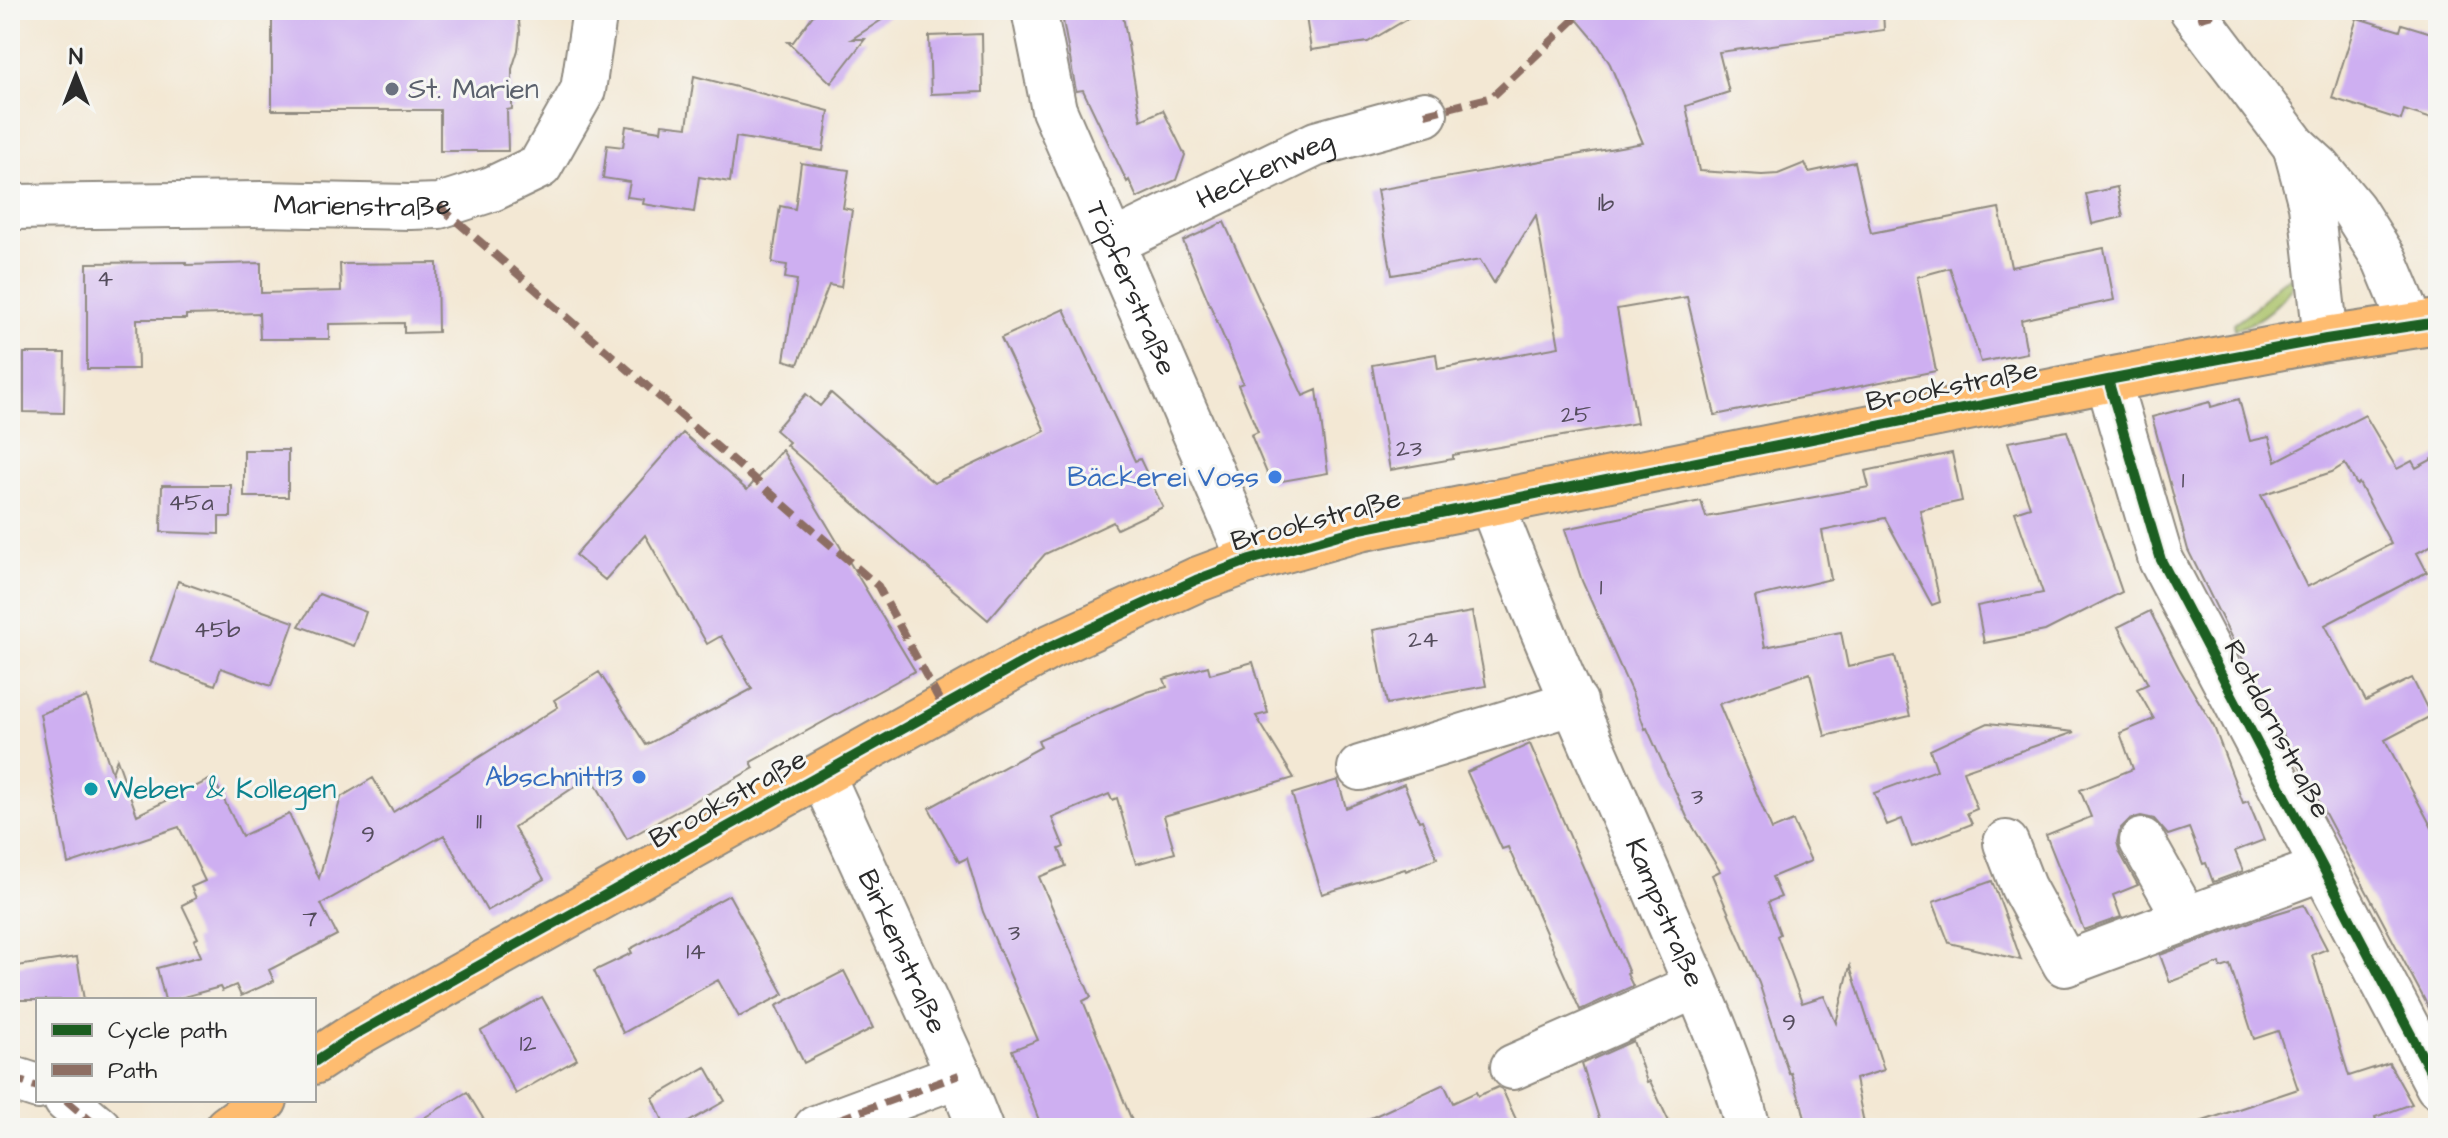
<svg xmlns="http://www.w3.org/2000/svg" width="2448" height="1138" font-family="'Architects Daughter',sans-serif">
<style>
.green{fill:#a9c166;stroke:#6a7648;stroke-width:2}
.building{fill:#ceaff1;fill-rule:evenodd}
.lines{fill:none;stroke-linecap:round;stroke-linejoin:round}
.minor-casing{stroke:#8f8a80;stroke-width:48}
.major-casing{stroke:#8f8a80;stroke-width:48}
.minor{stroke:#fff;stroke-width:44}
.major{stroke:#febc70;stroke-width:44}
.quiet{stroke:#8d6e63;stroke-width:8;stroke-dasharray:16 8;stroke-linecap:butt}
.cycleway-casing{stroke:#f6f6f2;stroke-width:15}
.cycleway{stroke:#1b5e20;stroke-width:10}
.worship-dot{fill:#6b7280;stroke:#f6f6f2;stroke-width:3}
.shop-dot{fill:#3f7fe0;stroke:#f6f6f2;stroke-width:3}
.culture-dot{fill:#0f9aa8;stroke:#f6f6f2;stroke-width:3}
.labels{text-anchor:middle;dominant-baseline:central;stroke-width:6;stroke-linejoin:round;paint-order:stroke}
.number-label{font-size:24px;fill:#544c5c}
.worship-label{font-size:28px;fill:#5b616d;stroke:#f6f6f2;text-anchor:start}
.street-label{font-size:28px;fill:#2b2b2b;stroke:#f6f6f2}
.shop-label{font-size:28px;fill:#366cbe;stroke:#f6f6f2;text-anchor:end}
.culture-label{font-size:28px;fill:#0d838f;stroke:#f6f6f2;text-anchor:start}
</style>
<rect width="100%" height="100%" fill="#f6f6f2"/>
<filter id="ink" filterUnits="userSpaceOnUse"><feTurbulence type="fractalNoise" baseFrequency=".0125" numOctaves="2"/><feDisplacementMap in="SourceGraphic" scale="16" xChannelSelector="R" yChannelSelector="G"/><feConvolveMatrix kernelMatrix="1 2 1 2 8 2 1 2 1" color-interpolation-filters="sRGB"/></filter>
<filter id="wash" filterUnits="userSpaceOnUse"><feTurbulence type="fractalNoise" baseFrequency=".006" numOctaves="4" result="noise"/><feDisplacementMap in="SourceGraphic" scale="32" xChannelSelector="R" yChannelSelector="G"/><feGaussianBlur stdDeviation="1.8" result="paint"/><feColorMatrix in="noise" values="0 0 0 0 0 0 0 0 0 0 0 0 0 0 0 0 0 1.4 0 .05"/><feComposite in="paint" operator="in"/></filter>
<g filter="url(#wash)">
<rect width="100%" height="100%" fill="#f3e8d4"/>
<path class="green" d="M 2297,277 C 2285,301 2261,322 2235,329 L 2234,323 C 2243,317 2252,310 2260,303 C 2273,290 2277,279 2297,277 Z"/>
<g id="blocks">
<path class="building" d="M 272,10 L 518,10 L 520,32 L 518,50 L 512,69 L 512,109 L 507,110 L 508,151 L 440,151 L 440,110 L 272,110 Z
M 817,10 L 897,10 L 852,39 L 865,39 L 831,83 L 788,42 L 793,42 Z
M 1090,10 L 1122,10 L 1141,120 L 1163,110 L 1185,155 L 1176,180 L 1137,198 L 1129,180 L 1127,182 L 1083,90 L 1076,91 L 1062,15 Z
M 1305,10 L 1422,10 L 1368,42 L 1311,50 Z
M 1569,10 L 1883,10 L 1884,30 L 1719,52 L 1729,92 L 1686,106 L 1699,171 L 1762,175 L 1778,174 L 1805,163 L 1809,172 L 1855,162 L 1871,233 L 1999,208 L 2011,267 L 2104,248 L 2114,300 L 2021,320 L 2027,353 L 1981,362 L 1950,268 L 1917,277 L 1936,371 L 1715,415 L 1687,297 L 1617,309 L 1637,423 L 1453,455 L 1453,459 L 1390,470 L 1372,365 L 1436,354 L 1438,369 L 1559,347 L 1536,215 L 1494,283 L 1480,260 L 1392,275 L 1377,190 L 1643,143 L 1610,64 L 1597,43 Z
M 2357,18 L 2400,31 L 2402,24 L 2438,35 L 2438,121 L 2404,110 L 2401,120 L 2332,98 Z
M 982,34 L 983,92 L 931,94 L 929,36 Z
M 694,76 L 829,111 L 823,151 L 736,137 L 730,182 L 699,177 L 694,212 L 643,204 L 644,199 L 627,197 L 630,182 L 603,178 L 607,145 L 623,147 L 626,126 L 661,131 L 662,124 L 687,127 Z
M 801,163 L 849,170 L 843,208 L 852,210 L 841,287 L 829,285 L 798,364 L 784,360 L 797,280 L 785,278 L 787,265 L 772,263 L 780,206 L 795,209 Z
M 2117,187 L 2123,217 L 2092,224 L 2086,194 Z
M 1224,222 L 1303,396 L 1317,390 L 1328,473 L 1271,483 L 1251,435 L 1258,432 L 1238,385 L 1243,383 L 1183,241 Z
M 186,262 L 186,265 L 261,263 L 261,293 L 341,291 L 340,264 L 437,263 L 438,332 L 404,333 L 404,323 L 329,324 L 329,339 L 260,339 L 259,313 L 186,315 L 186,319 L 137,319 L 138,369 L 87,369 L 87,263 Z
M 1064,309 L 1135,461 L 1140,459 L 1163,507 L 1117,529 L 1113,522 L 1045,554 L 988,620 L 786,445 L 789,442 L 775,430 L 806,394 L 820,406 L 831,393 L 934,483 L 1045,431 L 1001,338 Z
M 24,353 L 65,353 L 64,413 L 24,412 Z
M 2239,399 L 2250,441 L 2269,437 L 2276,461 L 2365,415 L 2397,469 L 2412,461 L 2416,468 L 2438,456 L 2438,542 L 2417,553 L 2427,572 L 2325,625 L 2366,701 L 2412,678 L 2431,716 L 2385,740 L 2438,839 L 2438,1025 L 2233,641 L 2188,550 L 2152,417 L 2210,402 L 2211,407 ZM 2345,464 L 2357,485 L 2359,483 L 2391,544 L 2307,587 L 2261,495 L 2332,472 Z
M 2067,431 L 2122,592 L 2045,631 L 1984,643 L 1977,606 L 2043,593 L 2015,512 L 2030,507 L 2008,442 Z
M 683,433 L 747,490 L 782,450 L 915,671 L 751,762 L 754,768 L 627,839 L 591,776 L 514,827 L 544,879 L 487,911 L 444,835 L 321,904 L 337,935 L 269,970 L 274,981 L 241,996 L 236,985 L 222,991 L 220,987 L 173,1000 L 165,1000 L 157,968 L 201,956 L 194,940 L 198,938 L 182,905 L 196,898 L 191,887 L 205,881 L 179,827 L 68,864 L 40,714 L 87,697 L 112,773 L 117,759 L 137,815 L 213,778 L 242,836 L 289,814 L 319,878 L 341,797 L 373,778 L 393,812 L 558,707 L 554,700 L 599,672 L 646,745 L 752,689 L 721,636 L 707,644 L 645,535 L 605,580 L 575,555 Z
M 244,450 L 288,450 L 288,497 L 244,497 Z
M 1952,453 L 1962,501 L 1920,510 L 1940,602 L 1932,605 L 1885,518 L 1822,531 L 1831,579 L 1755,597 L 1765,647 L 1841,632 L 1848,667 L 1895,656 L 1910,716 L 1825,736 L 1810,673 L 1719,704 L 1772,830 L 1793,821 L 1811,861 L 1772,877 L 1781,897 L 1768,902 L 1780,934 L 1777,936 L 1802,1003 L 1824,996 L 1836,1023 L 1850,966 L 1884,1070 L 1855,1079 L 1865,1128 L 1807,1128 L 1802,1106 L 1791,1073 L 1789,1074 L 1759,983 L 1712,875 L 1720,871 L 1687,817 L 1647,728 L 1645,729 L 1632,693 L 1582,581 L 1565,529 L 1701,501 L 1706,517 L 1869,487 L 1865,471 Z
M 162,485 L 231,485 L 231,517 L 219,517 L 219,534 L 161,532 Z
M 178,581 L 294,622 L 271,686 L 221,668 L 215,685 L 150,662 Z
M 319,594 L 366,612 L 354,646 L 299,626 Z
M 2150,611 L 2179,668 L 2214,727 L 2243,803 L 2248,801 L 2264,840 L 2235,851 L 2243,871 L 2213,882 L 2206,863 L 2203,864 L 2189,828 L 2168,835 L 2154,819 L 2141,816 L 2130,819 L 2120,829 L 2117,842 L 2120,853 L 2138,885 L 2113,895 L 2121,917 L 2084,930 L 2046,835 L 2091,817 L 2080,790 L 2133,769 L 2120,733 L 2154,719 L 2137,689 L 2148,684 L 2118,627 Z
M 1472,612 L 1486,686 L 1387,704 L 1373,630 Z
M 1253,662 L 1268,713 L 1256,716 L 1294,778 L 1164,816 L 1175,853 L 1136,864 L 1117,798 L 1112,800 L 1109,794 L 1052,818 L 1064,847 L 1059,849 L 1066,866 L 1039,877 L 1091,997 L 1083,1001 L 1135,1128 L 1042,1128 L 1012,1050 L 1038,1040 L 983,912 L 967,858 L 959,862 L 929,808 L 1041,747 L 1038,740 L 1147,692 L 1167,687 L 1164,679 L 1208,666 L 1210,674 Z
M 1988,723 L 2075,732 L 1963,771 L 1977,809 L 1967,813 L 1972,824 L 1912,847 L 1902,819 L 1887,825 L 1874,793 L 1937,770 L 1930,750 Z
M 1530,744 L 1629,973 L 1627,974 L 1633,986 L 1580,1010 L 1508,847 L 1502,849 L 1467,772 Z
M 1338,780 L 1346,808 L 1404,784 L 1419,821 L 1422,820 L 1437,858 L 1406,871 L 1405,869 L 1322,894 L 1292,794 Z
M 1992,881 L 2007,920 L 2021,960 L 1949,943 L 1933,902 Z
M 729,895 L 784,994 L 739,1017 L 718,980 L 623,1033 L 594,971 L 632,953 L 630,949 Z
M 2304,905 L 2327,949 L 2312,955 L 2349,1076 L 2389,1063 L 2412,1104 L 2375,1117 L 2379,1128 L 2201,1128 L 2200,1122 L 2298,1089 L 2278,1031 L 2254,1039 L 2230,965 L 2221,968 L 2220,963 L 2170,982 L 2160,955 L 2261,918 Z
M 77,957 L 84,1000 L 10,1000 L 10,967 Z
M 844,971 L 873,1028 L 804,1063 L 776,1006 Z
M 542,997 L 577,1059 L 516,1094 L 481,1031 Z
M 1633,1041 L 1647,1082 L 1650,1081 L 1672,1128 L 1602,1128 L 1582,1064 Z
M 706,1067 L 725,1101 L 678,1128 L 666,1128 L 653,1098 Z
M 1444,1084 L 1453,1103 L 1476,1092 L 1478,1096 L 1498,1087 L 1502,1089 L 1520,1128 L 1349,1128 Z
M 467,1092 L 489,1128 L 407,1128 Z"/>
</g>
</g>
<g filter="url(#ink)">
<use href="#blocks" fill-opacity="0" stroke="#8f8a80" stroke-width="2"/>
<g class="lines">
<defs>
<g id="minor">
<path id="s1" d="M 1034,10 L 1054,110 L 1250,560"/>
<path d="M 2192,10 L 2295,146 L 2319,168 L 2353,209 L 2385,260 L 2412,325"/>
<path d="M 2296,149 L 2311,205 L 2326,339"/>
<path id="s2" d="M 10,207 L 262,204 L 410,207 L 439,206 L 492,189 L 540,166 L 583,90 L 595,10"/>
<path id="s3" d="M 1112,243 L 1316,144 L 1425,114"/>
<path d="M 2108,380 L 2161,560 L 2438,1086"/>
<path id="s4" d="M 1491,502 C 1543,639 1605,772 1662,906 C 1693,979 1729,1052 1748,1128"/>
<path d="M 1360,768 L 1575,702"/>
<path id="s5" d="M 822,775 L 959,1075 L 980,1128"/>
<path d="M 2142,841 L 2186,919"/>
<path d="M 2006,843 L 2023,887 L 2065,964 L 2323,868"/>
<path d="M 1513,1067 L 1696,986"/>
<path d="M 10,1078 L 38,1087"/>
<path d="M 66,1100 L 99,1128"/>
<path d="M 816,1128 L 959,1075"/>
</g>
<path id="major" d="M 314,1062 L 358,1033 L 1048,648 L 1196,580 L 1250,560 L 1360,529 L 2108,380 L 2326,339 L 2438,322
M 227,1128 L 265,1100"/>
</defs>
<use href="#minor" class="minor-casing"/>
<use href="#major" class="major-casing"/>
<use href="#minor" class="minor"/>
<use href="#major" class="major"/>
<path class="quiet" d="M 2198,18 L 2227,10
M 1425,114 L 1492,97 L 1584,10
M 439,206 L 878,586 L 943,707
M 10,1078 L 38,1087
M 66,1100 L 99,1128
M 816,1128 L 959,1075"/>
<defs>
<path id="cycleway" d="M 2108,380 L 2161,560 L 2438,1086
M 314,1062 L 358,1033 L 1048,648 L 1196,580 L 1250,560 L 1360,529 L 2108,380 L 2326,339 L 2438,322"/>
</defs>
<use href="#cycleway" class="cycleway-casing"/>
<use href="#cycleway" class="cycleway"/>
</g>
</g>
<circle class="worship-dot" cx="392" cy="89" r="8"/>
<g class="shop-dot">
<circle cx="1275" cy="477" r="8"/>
<circle cx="639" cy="777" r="8"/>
</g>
<circle class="culture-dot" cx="91" cy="789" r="8"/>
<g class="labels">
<g class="number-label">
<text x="1606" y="204">1b</text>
<text x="105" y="279">4</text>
<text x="1576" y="415">25</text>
<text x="1409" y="449">23</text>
<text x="2183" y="481">1</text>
<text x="191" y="503">45a</text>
<text x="1601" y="588">1</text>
<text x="217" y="630">45b</text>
<text x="1423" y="640">24</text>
<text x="1697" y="797">3</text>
<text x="479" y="822">11</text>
<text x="368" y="835">9</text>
<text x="310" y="919">7</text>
<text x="1014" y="933">3</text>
<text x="696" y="952">14</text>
<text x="1789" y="1023">9</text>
<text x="528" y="1044">12</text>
</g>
<g class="worship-label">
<text x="408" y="89">St. Marien</text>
</g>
<g class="street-label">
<text stroke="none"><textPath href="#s3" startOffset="170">Heckenweg</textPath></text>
<text stroke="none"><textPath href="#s2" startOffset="352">Marienstraße</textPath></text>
<text stroke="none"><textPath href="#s1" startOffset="296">Töpferstraße</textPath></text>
<text transform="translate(1952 386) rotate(-11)">Brookstraße</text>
<text transform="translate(1316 520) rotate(-15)">Brookstraße</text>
<text transform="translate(2277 729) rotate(62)">Rotdornstraße</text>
<text transform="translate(728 799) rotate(-29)">Brookstraße</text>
<text stroke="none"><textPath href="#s4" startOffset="446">Kampstraße</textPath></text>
<text stroke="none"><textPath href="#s5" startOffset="194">Birkenstraße</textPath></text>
</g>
<g class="shop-label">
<text x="1259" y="477">Bäckerei Voss</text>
<text x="623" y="777">Abschnitt13</text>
</g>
<g class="culture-label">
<text x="107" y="789">Weber &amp; Kollegen</text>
</g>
</g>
<rect width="2448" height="1138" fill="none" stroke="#f6f6f2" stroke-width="40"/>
<rect x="36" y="998" width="280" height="104" fill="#f6f6f2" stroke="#a5a5a2" stroke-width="2"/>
<rect x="52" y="1024" width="40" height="12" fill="#1b5e20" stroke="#a5a5a2" stroke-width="2"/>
<text x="108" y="1038" font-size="24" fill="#2b2b2b">Cycle path</text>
<rect x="52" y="1064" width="40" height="12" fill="#8d6e63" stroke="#a5a5a2" stroke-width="2"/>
<text x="108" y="1078" font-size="24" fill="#2b2b2b">Path</text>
<g transform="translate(76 76)" stroke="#f6f6f2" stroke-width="6" paint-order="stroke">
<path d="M0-6L14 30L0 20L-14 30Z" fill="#2b2b2b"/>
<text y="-12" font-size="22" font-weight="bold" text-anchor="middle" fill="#2b2b2b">N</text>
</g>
</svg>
